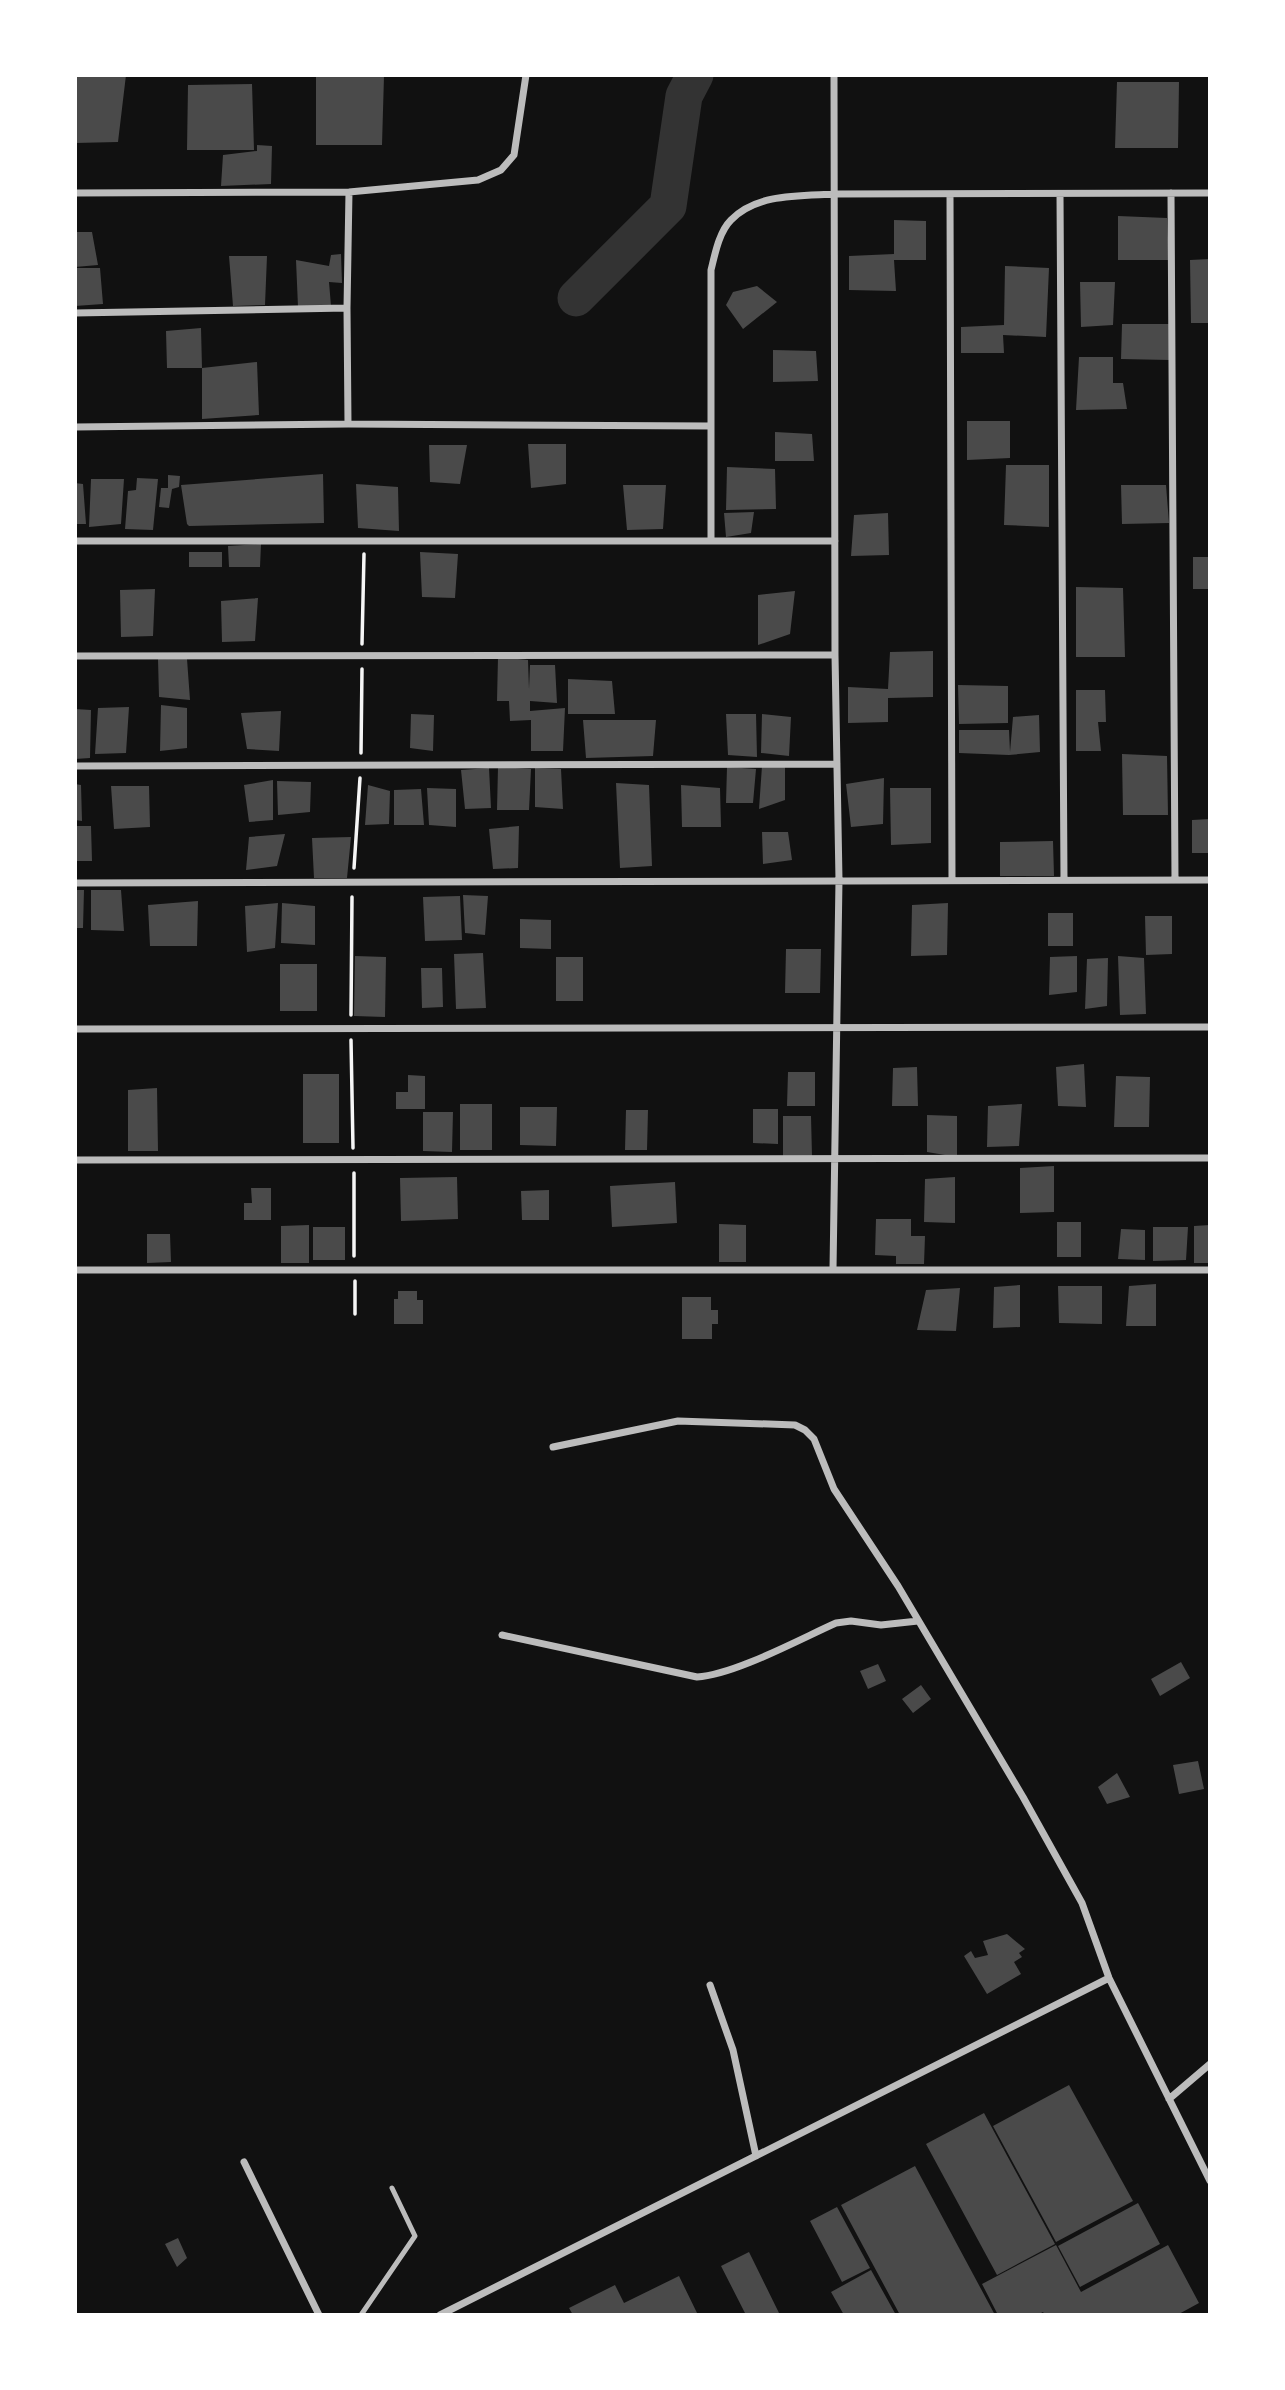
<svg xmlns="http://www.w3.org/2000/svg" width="1285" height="2390" font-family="'Noto Sans',sans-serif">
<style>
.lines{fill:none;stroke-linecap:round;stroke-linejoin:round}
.river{stroke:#333;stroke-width:37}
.building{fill:#4a4a4a}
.path{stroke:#f5f5f5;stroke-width:3.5}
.service{stroke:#bcbcbc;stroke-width:5}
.minor{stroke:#bcbcbc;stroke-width:7}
</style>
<rect width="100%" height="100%" fill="#111"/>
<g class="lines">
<path class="river" d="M 576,298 L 668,206 L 684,96 L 695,75"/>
</g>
<path class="building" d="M 75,75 L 126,75 L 118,142 L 75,143 Z
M 316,76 L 384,76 L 382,145 L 316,145 Z
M 1117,82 L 1179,82 L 1178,148 L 1115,148 Z
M 252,84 L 254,150 L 187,150 L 188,85 Z
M 257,145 L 272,146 L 271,184 L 221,186 L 223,155 L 257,151 Z
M 1118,216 L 1167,218 L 1169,260 L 1118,260 Z
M 894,220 L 926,221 L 926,260 L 894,260 L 896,291 L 849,290 L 849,256 L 894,254 Z
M 75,232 L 92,232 L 98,265 L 75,267 Z
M 341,254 L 342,283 L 329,282 L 331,306 L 298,307 L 296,260 L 329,266 L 331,255 Z
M 229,256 L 267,256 L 265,305 L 233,306 Z
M 1210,259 L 1210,323 L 1191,323 L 1190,260 Z
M 1005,266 L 1049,268 L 1046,337 L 1003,335 L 1004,353 L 961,353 L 961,327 L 1004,325 Z
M 75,268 L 100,268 L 103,304 L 75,306 Z
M 1080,282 L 1115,282 L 1113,325 L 1081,327 Z
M 757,286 L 777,302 L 743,329 L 726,305 L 733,292 Z
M 1122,324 L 1170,324 L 1170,360 L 1121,359 Z
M 201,328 L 202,368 L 257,362 L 259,415 L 202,419 L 202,368 L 167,368 L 166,331 Z
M 773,350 L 816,351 L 818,381 L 773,382 Z
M 1079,357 L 1113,357 L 1113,383 L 1123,383 L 1127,409 L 1076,410 Z
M 967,421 L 1010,421 L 1010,458 L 967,460 Z
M 775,432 L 812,434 L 814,461 L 775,461 Z
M 528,444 L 566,444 L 566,484 L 531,488 Z
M 429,445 L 467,445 L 460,484 L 430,482 Z
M 1006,465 L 1049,465 L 1049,527 L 1004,525 Z
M 727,467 L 775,469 L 776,509 L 726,510 Z
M 323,474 L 324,523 L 189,526 L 187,524 L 181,485 Z
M 168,475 L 180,476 L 179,487 L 172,489 L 169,508 L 159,507 L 161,488 L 168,488 Z
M 137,478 L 158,479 L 153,530 L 125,529 L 128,491 L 136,490 Z
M 91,479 L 124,479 L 121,524 L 89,527 Z
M 75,483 L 83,484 L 86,524 L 75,524 Z
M 356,484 L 398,487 L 399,531 L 358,528 Z
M 623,485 L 666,485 L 663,529 L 627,530 Z
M 1121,485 L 1166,485 L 1169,523 L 1122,524 Z
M 754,512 L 751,533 L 726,537 L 724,513 Z
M 888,513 L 889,555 L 851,556 L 854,515 Z
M 261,544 L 260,567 L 229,567 L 228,546 Z
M 189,552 L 222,552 L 222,567 L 189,567 Z
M 420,552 L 458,554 L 455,598 L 422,597 Z
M 1193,557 L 1210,557 L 1210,589 L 1193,589 Z
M 1076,587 L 1123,588 L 1125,657 L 1076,657 Z
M 155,589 L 153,636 L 121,637 L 120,590 Z
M 795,591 L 790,634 L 758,645 L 758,595 Z
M 258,598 L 255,641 L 222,642 L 221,601 Z
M 933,651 L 933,697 L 888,698 L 888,722 L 848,723 L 848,687 L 888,689 L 890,652 Z
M 498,657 L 528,660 L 529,689 L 530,665 L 555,665 L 557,703 L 530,701 L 530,711 L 565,708 L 563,751 L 531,751 L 531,720 L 510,721 L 509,701 L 497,701 Z
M 158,659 L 187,659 L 190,700 L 159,697 Z
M 568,679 L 612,681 L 615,714 L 568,714 Z
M 958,685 L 1008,686 L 1008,723 L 959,724 Z
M 1076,690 L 1105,690 L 1106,722 L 1098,722 L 1101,751 L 1076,751 Z
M 161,705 L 187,708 L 187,748 L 160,751 Z
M 129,707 L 126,753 L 95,754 L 98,708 Z
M 75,709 L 91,710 L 90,758 L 75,759 Z
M 281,711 L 279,751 L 247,749 L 241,713 Z
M 411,714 L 434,715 L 433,751 L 410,748 Z
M 726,714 L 756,714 L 757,757 L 728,755 Z
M 762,714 L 791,717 L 789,756 L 761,753 Z
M 1039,715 L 1040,752 L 1009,755 L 959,753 L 959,730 L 1009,730 L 1010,752 L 1013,717 Z
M 583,720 L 656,720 L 653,756 L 586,758 Z
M 1122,754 L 1167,756 L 1168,815 L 1123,815 Z
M 762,766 L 785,766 L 785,800 L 759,809 Z
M 498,767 L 531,769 L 529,810 L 497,810 Z
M 727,767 L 756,769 L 753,803 L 726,803 Z
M 489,768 L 491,808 L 465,809 L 461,770 Z
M 535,768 L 561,769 L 563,809 L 535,807 Z
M 884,778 L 883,824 L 851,827 L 846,784 Z
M 273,780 L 273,820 L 249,822 L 244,785 Z
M 277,781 L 311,782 L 310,812 L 278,815 Z
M 616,783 L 649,785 L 652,866 L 620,868 Z
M 75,784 L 81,785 L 82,821 L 75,820 Z
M 368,785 L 390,791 L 389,824 L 365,825 Z
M 681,785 L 720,788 L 721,827 L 682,827 Z
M 111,786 L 149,786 L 150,827 L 114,829 Z
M 427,788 L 456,789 L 456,827 L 429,825 Z
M 890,788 L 931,788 L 931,843 L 891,845 Z
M 421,789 L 424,825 L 394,825 L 394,790 Z
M 1210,819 L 1210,853 L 1192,853 L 1192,820 Z
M 75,826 L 91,826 L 92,861 L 75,861 Z
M 519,826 L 518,868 L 493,869 L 489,829 Z
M 762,832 L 788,832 L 792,860 L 763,864 Z
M 285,834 L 277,866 L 246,870 L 249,837 Z
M 351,837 L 347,878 L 314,878 L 312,838 Z
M 1053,841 L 1054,876 L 1000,876 L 1000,842 Z
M 75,890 L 84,890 L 83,928 L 75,928 Z
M 91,890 L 121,890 L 124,931 L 91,930 Z
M 463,895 L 488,896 L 485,935 L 465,933 Z
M 460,896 L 462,940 L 425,941 L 423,897 Z
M 198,901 L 197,946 L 150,946 L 148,905 Z
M 278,903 L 275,948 L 247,952 L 245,906 Z
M 282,903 L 315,906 L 315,945 L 281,943 Z
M 948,903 L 947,955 L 911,956 L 912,905 Z
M 1048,913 L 1073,913 L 1073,946 L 1048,946 Z
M 1145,916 L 1172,916 L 1172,954 L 1146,955 Z
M 520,919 L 551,920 L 551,949 L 520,948 Z
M 786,949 L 821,949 L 820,993 L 785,993 Z
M 483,953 L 486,1008 L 456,1009 L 454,954 Z
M 355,956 L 386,957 L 385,1017 L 354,1016 Z
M 1077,956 L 1077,992 L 1049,995 L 1050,957 Z
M 1118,956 L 1144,958 L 1146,1014 L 1120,1015 Z
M 556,957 L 583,957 L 583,1001 L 556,1001 Z
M 1108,958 L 1107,1006 L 1085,1009 L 1087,959 Z
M 280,964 L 317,964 L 317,1011 L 280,1011 Z
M 421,968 L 442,968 L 443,1007 L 422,1008 Z
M 1084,1064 L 1086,1107 L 1058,1106 L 1056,1067 Z
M 917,1067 L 918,1106 L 892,1106 L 893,1068 Z
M 788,1072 L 815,1072 L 815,1106 L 787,1106 Z
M 303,1074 L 339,1074 L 339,1143 L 303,1143 Z
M 408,1075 L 425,1076 L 425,1109 L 396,1109 L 396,1092 L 408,1092 Z
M 1116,1076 L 1150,1077 L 1149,1127 L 1114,1127 Z
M 157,1088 L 158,1151 L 128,1151 L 128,1090 Z
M 460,1104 L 492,1104 L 492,1150 L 460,1150 Z
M 1022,1104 L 1019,1146 L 987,1147 L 988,1106 Z
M 520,1107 L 557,1107 L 556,1146 L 520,1145 Z
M 753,1109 L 778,1109 L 778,1144 L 753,1143 Z
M 626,1110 L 648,1110 L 647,1150 L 625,1150 Z
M 423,1112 L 453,1112 L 452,1152 L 423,1151 Z
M 927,1115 L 957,1116 L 957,1157 L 927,1152 Z
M 783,1116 L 811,1116 L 812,1156 L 783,1157 Z
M 1054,1166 L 1054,1212 L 1020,1213 L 1020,1168 Z
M 457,1177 L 458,1219 L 401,1221 L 400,1178 Z
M 955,1177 L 955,1223 L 924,1222 L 925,1179 Z
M 675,1182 L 677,1223 L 612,1227 L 610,1186 Z
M 251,1188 L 271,1188 L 271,1220 L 244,1220 L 244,1203 L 252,1203 Z
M 549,1190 L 549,1220 L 522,1220 L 521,1191 Z
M 876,1219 L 911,1219 L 911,1236 L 925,1236 L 924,1264 L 896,1264 L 896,1256 L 875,1255 Z
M 1057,1222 L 1081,1222 L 1081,1257 L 1057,1257 Z
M 719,1224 L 746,1225 L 746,1262 L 719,1262 Z
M 309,1225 L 309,1263 L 281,1263 L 281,1226 Z
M 1210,1225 L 1210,1263 L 1194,1263 L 1194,1226 Z
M 313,1227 L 345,1227 L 345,1260 L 313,1260 Z
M 1153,1227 L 1188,1227 L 1186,1260 L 1153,1261 Z
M 1121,1229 L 1145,1230 L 1145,1260 L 1118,1259 Z
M 147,1234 L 170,1234 L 171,1262 L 147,1263 Z
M 1156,1284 L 1156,1326 L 1126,1326 L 1129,1286 Z
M 1020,1285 L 1020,1327 L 993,1328 L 994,1287 Z
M 1058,1286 L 1102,1286 L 1102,1324 L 1059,1323 Z
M 960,1288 L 956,1331 L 917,1330 L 926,1290 Z
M 398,1291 L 417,1291 L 417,1300 L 423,1300 L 423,1324 L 394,1324 L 394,1299 L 398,1299 Z
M 682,1297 L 711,1297 L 711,1310 L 718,1310 L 718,1324 L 712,1324 L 712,1339 L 682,1339 Z
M 1181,1662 L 1190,1678 L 1160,1696 L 1151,1679 Z
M 878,1664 L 886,1681 L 868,1689 L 860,1671 Z
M 921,1685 L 931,1699 L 913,1713 L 902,1699 Z
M 1198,1761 L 1204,1789 L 1179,1794 L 1173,1765 Z
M 1117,1773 L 1130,1797 L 1107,1804 L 1098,1787 Z
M 1007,1934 L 1025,1949 L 1019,1953 L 1022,1957 L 1014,1962 L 1021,1974 L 987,1994 L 964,1956 L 971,1951 L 975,1958 L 988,1955 L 983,1941 Z
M 1069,2085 L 1133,2201 L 1056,2242 L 993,2126 Z
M 984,2113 L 1055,2244 L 997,2275 L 926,2144 Z
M 915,2166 L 995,2315 L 900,2315 L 841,2205 Z
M 1138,2203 L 1160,2244 L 1080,2287 L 1058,2246 Z
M 837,2207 L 870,2268 L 842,2282 L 810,2221 Z
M 178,2238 L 187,2258 L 177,2267 L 165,2244 Z
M 1056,2245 L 1081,2292 L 1168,2245 L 1199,2303 L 1177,2315 L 1045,2315 L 1043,2312 L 1037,2315 L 998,2315 L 982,2284 Z
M 749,2252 L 780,2315 L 746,2315 L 721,2266 Z
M 871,2270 L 896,2315 L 844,2315 L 831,2292 Z
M 679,2276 L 698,2315 L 573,2315 L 569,2308 L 615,2285 L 624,2303 Z"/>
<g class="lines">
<path class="path" d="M 362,644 L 364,554
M 361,753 L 362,669
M 354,868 L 360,778
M 351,1015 L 352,897
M 351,1040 L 353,1148
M 354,1173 L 354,1256
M 355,1281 L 355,1314"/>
<path class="service" d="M 361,2315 L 415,2236 L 392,2188"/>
<path class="minor" d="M 75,193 L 349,192 L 478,180 L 501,170 L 514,155 L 526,75
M 1171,193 L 1175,880
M 950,194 L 952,880
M 1060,194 L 1064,880
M 75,313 L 347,308
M 348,424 L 347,308 L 349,192
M 75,427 L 348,424 L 711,426
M 711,540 L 711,270 C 715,254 719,232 731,220 C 757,193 801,196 835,194 L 1210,193
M 75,541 L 835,541
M 75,656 L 835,655
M 75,766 L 837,764
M 75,883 L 1210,880
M 75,1029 L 1210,1027
M 75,1160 L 1210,1158
M 833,1269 L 839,880 L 835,655 L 834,75
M 75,1270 L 1210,1270
M 553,1447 L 678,1421 L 795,1425 L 805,1430 L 814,1439 L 834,1489 L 898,1586 L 1023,1797 L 1082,1903 L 1109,1978 L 1210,2181
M 502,1635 L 697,1677 C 734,1675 800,1639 836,1623 L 851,1621 L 881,1625 L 918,1621
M 710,1985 L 733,2050 L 756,2156
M 1169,2099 L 1210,2064
M 244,2162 L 319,2315
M 440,2315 L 1109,1978"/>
</g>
<rect width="1285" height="2390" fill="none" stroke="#ffffff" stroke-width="154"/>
</svg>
